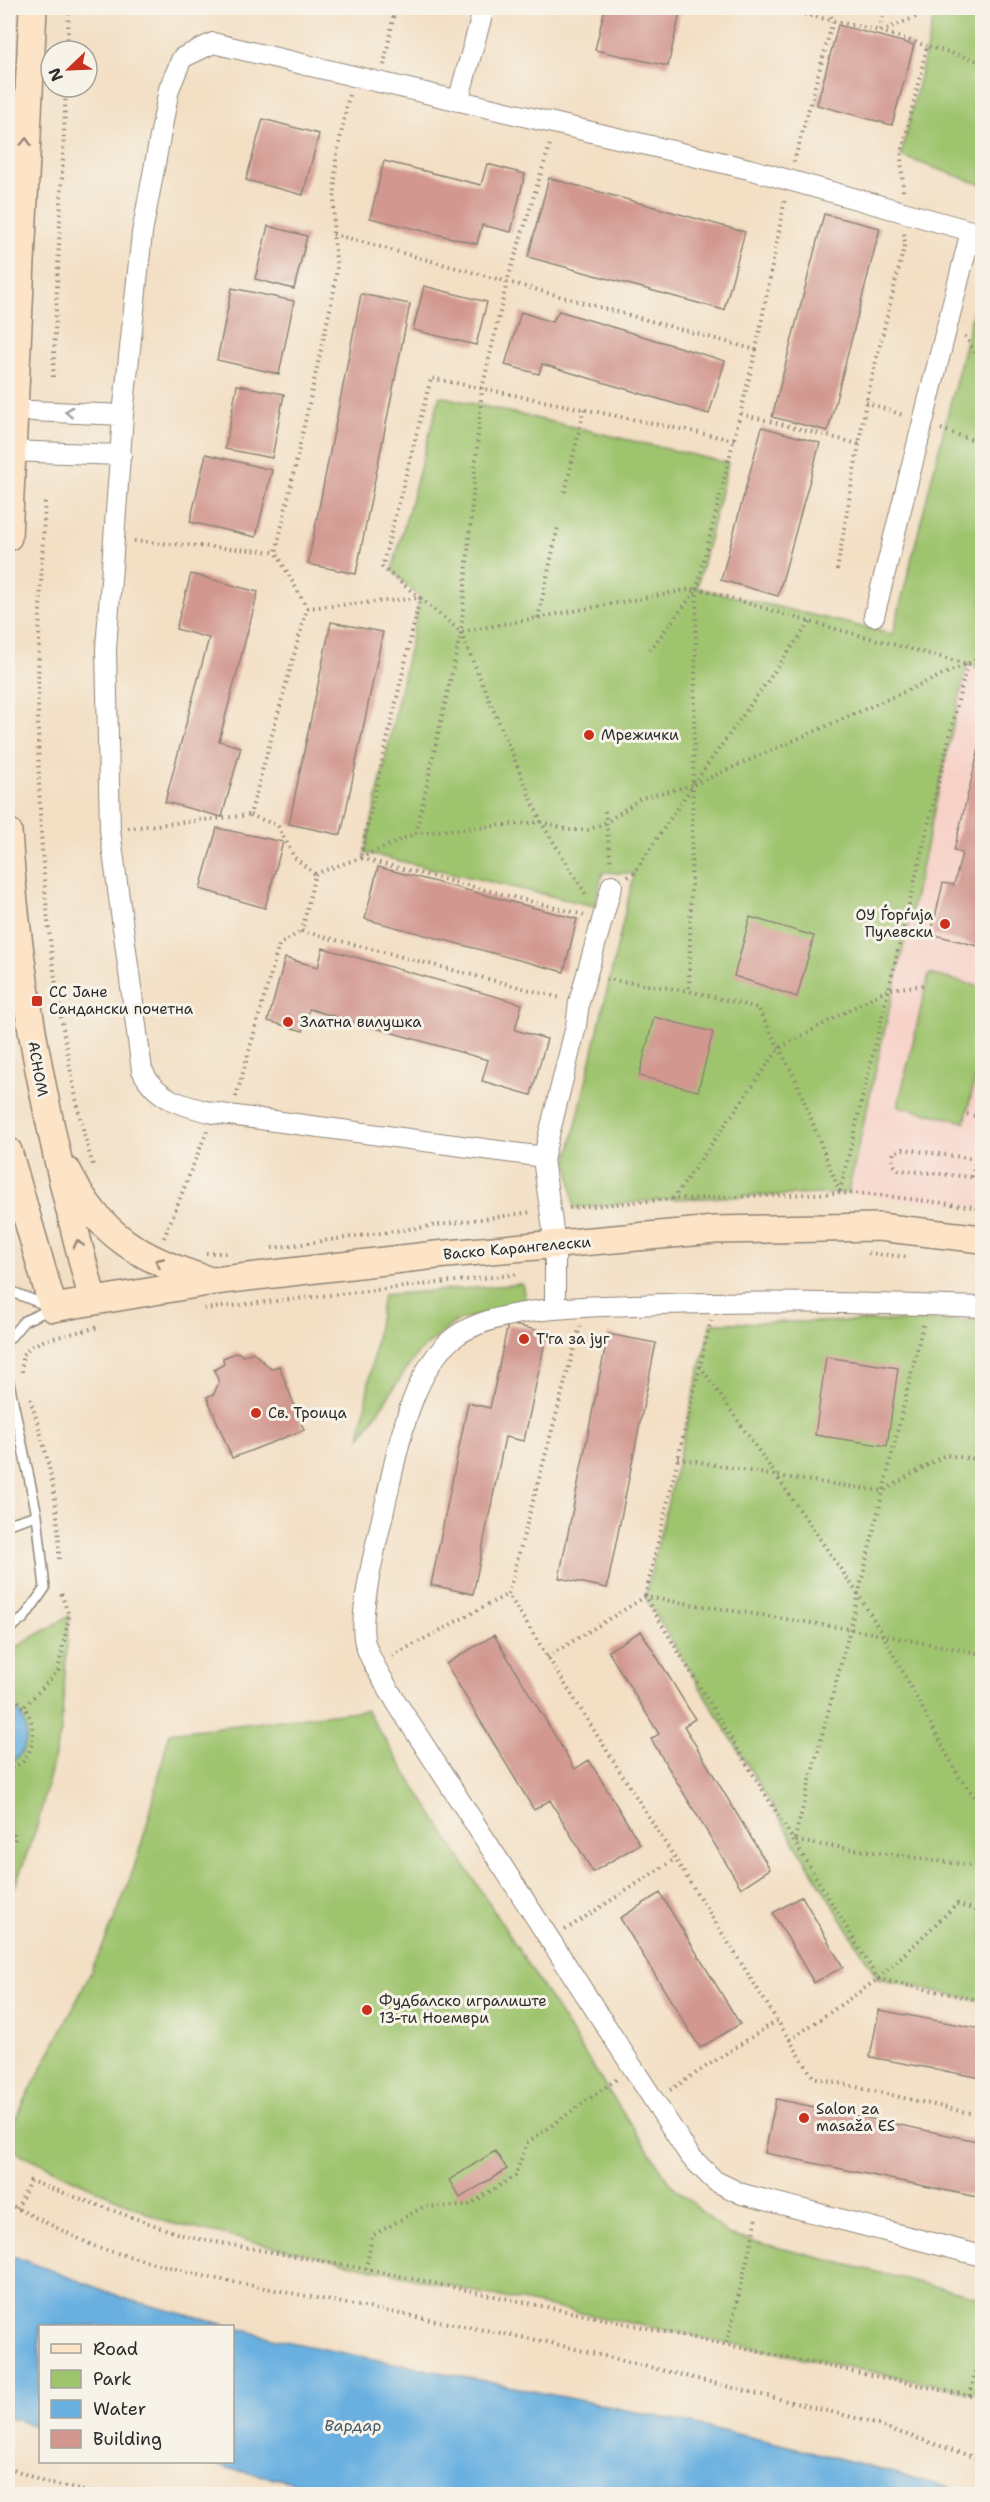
<svg xmlns="http://www.w3.org/2000/svg" width="990" height="2502" font-family="'Shantell Sans',sans-serif">
<style>
.built{fill:#f7d1c8}
.green{fill:#9fc46e;stroke:#65784c;stroke-width:1.5}
.water{fill:#69b0e0;stroke:#4a6e86;stroke-width:1.5}
.building{fill:#d29890}
.lines{fill:none;stroke-linecap:round;stroke-linejoin:round}
.lane-casing{stroke:#8f8578;stroke-width:12}
.street-casing{stroke:#8f8578;stroke-width:22}
.secondary-casing{stroke:#8f8578;stroke-width:30}
.path{stroke:#8f8578;stroke-width:4;stroke-dasharray:1.5 4.5;stroke-linecap:butt}
.lane{stroke:#fff;stroke-width:9}
.street{stroke:#fff;stroke-width:20}
.secondary{stroke:#fee4c6;stroke-width:27}
.oneway{stroke:#948878}
.oneway2{stroke:#a0a0a0}
.poi-dot{fill:#c8321e;stroke:#f7f3e8;stroke-width:2}
.labels{text-anchor:middle;dominant-baseline:central;stroke-width:6;stroke-linejoin:round;paint-order:stroke}
.poi-label{font-size:15px;fill:#2b2b2b;stroke:#f7f3e8;text-anchor:start}
.street-label{font-size:15px;fill:#2b2b2b;stroke:#f7f3e8}
.water-label{font-size:16px;font-style:italic;fill:#415a6a;stroke:#f7f3e8}
</style>
<rect width="100%" height="100%" fill="#f7f3e8"/>
<filter id="ink" filterUnits="userSpaceOnUse"><feTurbulence type="fractalNoise" baseFrequency=".0167" numOctaves="2"/><feDisplacementMap in="SourceGraphic" scale="12" xChannelSelector="R" yChannelSelector="G"/><feConvolveMatrix kernelMatrix="1 2 1 2 8 2 1 2 1" color-interpolation-filters="sRGB"/></filter>
<filter id="wash" filterUnits="userSpaceOnUse"><feTurbulence type="fractalNoise" baseFrequency=".008" numOctaves="4" result="noise"/><feDisplacementMap in="SourceGraphic" scale="24" xChannelSelector="R" yChannelSelector="G"/><feGaussianBlur stdDeviation="1.35" result="paint"/><feColorMatrix in="noise" values="0 0 0 0 0 0 0 0 0 0 0 0 0 0 0 0 0 1.4 0 .05"/><feComposite in="paint" operator="in"/></filter>
<g filter="url(#wash)">
<rect width="100%" height="100%" fill="#f3dfc4"/>
<path class="built" d="M 967,664 L 982,668 L 982,1208 L 848,1193 Z"/>
<path class="green" d="M 936,8 L 982,8 L 982,185 L 901,156 Z
M 982,276 L 982,668 L 967,664 L 848,1193 L 672,1199 L 574,1208 L 568,1159 L 634,874 L 603,872 L 594,906 L 365,853 L 420,598 L 392,570 L 440,396 L 728,463 L 697,588 L 893,634 Z
M 929,974 L 982,987 L 982,1048 L 965,1122 L 898,1106 Z
M 522,1284 L 526,1302 L 455,1322 L 416,1355 L 360,1438 L 383,1295 Z
M 982,1320 L 982,2001 L 878,1979 L 645,1597 L 711,1323 Z
M 69,1616 L 61,1731 L 37,1826 L 8,1905 L 8,1652 Z
M 366,1710 L 611,2095 L 671,2184 L 728,2235 L 982,2298 L 982,2394 L 476,2292 L 166,2222 L 8,2148 L 8,2133 C 49,2052 96,1972 127,1887 C 146,1837 157,1784 169,1733 Z"/>
<path class="water" d="M 8,1702 C 31,1718 34,1749 8,1764 Z
M 8,2254 L 129,2300 L 230,2326 L 40,2326 L 40,2427 L 8,2418 Z
M 233,2327 L 280,2340 C 510,2388 743,2427 969,2494 L 348,2494 L 198,2462 L 232,2462 Z"/>
<g id="blocks">
<path class="building" d="M 605,8 L 681,8 L 668,66 L 595,50 Z
M 838,25 L 914,45 L 892,125 L 817,105 Z
M 263,119 L 319,134 L 303,195 L 246,180 Z
M 384,161 L 481,185 L 487,164 L 525,174 L 511,232 L 482,225 L 477,244 L 370,218 Z
M 549,178 L 745,232 L 724,310 L 528,257 Z
M 824,214 L 880,228 L 828,431 L 772,417 Z
M 268,226 L 307,236 L 294,289 L 255,279 Z
M 424,286 L 487,302 L 476,345 L 413,330 Z
M 232,288 L 294,301 L 279,374 L 217,360 Z
M 361,294 L 410,304 L 356,574 L 308,564 Z
M 559,311 L 725,361 L 709,414 L 542,364 L 539,374 L 505,365 L 521,312 L 552,322 Z
M 237,385 L 284,394 L 272,458 L 225,449 Z
M 762,427 L 820,443 L 778,596 L 721,580 Z
M 206,454 L 272,470 L 256,537 L 190,522 Z
M 191,574 L 258,592 L 219,741 L 241,747 L 222,817 L 165,802 L 209,638 L 176,629 Z
M 331,622 L 383,632 L 341,835 L 289,824 Z
M 982,737 L 982,947 L 931,934 L 943,883 L 954,885 L 962,853 L 954,850 Z
M 217,828 L 283,842 L 265,908 L 200,889 Z
M 378,867 L 577,919 L 564,972 L 365,919 Z
M 750,917 L 814,936 L 797,997 L 734,976 Z
M 323,948 L 522,1004 L 515,1030 L 547,1039 L 531,1095 L 482,1081 L 488,1060 L 309,1009 L 303,1031 L 268,1021 L 285,958 L 318,967 Z
M 654,1017 L 713,1032 L 698,1091 L 639,1076 Z
M 508,1324 L 547,1332 L 524,1441 L 505,1437 L 473,1594 L 431,1585 L 468,1403 L 490,1408 Z
M 608,1334 L 656,1343 L 607,1588 L 559,1578 Z
M 238,1352 L 243,1356 L 253,1352 L 271,1369 L 279,1366 L 304,1430 L 232,1458 L 207,1397 L 214,1394 L 219,1382 L 214,1370 L 224,1364 L 223,1358 Z
M 826,1357 L 898,1368 L 887,1446 L 815,1435 Z
M 641,1631 L 695,1719 L 684,1726 L 770,1869 L 741,1888 L 651,1739 L 659,1734 L 608,1651 Z
M 494,1635 L 575,1769 L 589,1760 L 640,1844 L 593,1872 L 550,1800 L 534,1810 L 446,1664 Z
M 660,1893 L 740,2024 L 700,2048 L 620,1918 Z
M 802,1896 L 843,1967 L 814,1983 L 773,1913 Z
M 879,2010 L 982,2029 L 982,2078 L 870,2057 Z
M 776,2099 L 982,2142 L 982,2198 L 765,2153 Z
M 495,2151 L 507,2169 L 460,2198 L 449,2180 Z"/>
</g>
</g>
<g filter="url(#ink)">
<use href="#blocks" fill-opacity="0" stroke="#8f8578" stroke-width="1.5"/>
<g class="lines">
<defs>
<path id="lane" d="M 8,1292 L 15,1293 L 48,1306
M 8,1340 L 24,1321 L 51,1309
M 8,1378 L 37,1515 L 45,1588 L 24,1618 L 8,1630
M 8,1524 L 37,1515"/>
<path id="street" d="M 458,101 L 484,8
M 8,410 L 123,415
M 8,451 L 121,455
M 544,1157 L 214,1113 C 184,1106 156,1100 142,1070 L 110,830 L 106,649 L 123,415 L 142,233 L 169,89 L 182,58 L 213,43 L 749,169 L 971,231 L 874,616
M 982,1307 C 866,1303 749,1300 633,1305 C 583,1307 497,1307 456,1336 C 412,1367 397,1451 386,1501 C 379,1533 357,1614 365,1643 C 371,1664 387,1686 398,1705 L 690,2156 L 715,2181 L 742,2194 L 982,2256
M 555,1308 L 555,1244 L 543,1159 L 576,1026 L 579,1002 L 612,885"/>
<path id="secondary" d="M 8,537 L 33,8
M 8,832 C 18,991 52,1147 93,1301
M 8,1151 L 53,1308 L 214,1281 L 436,1255 L 715,1230 L 879,1227 L 982,1239
M 68,1172 C 99,1236 143,1260 208,1280"/>
</defs>
<use href="#lane" class="lane-casing"/>
<use href="#street" class="street-casing"/>
<use href="#secondary" class="secondary-casing"/>
<path class="path" d="M 775,8 L 880,31 L 927,46
M 880,30 L 884,8
M 881,31 L 939,8
M 67,51 L 69,8
M 384,65 L 394,13
M 349,95 L 336,159 L 333,234 L 337,267 L 334,291 L 276,552 L 307,608 L 250,815 L 278,826 L 294,857 L 315,874 L 302,931 L 561,998
M 794,162 L 833,21 L 828,8
M 903,191 L 901,156 L 927,46 L 982,62
M 333,234 L 756,350 L 697,588 L 810,622 L 967,664 L 982,656
M 965,336 L 982,363
M 756,350 L 785,199
M 53,377 L 66,87
M 866,402 L 905,416
M 741,414 L 859,444
M 941,429 L 982,443
M 565,492 L 584,409
M 45,502 C 35,678 32,854 63,1028 C 71,1074 79,1120 93,1165
M 134,541 L 276,552
M 837,570 L 866,402 L 905,243 L 904,232
M 697,588 L 693,785 L 967,664 L 982,668
M 307,608 L 420,598 L 461,632 L 697,588
M 538,618 L 558,527
M 461,633 L 541,822 L 587,896
M 650,650 L 697,589
M 605,811 L 611,865
M 128,828 L 250,815
M 416,833 L 461,632 L 482,389 L 507,282 L 551,141
M 315,874 L 360,858 L 416,833 L 541,822 L 569,830 L 588,830 L 607,822 L 641,798 L 693,785 L 689,991 L 758,1008 L 796,1080 L 840,1193
M 628,877 L 634,873 L 693,785 L 810,622
M 584,915 L 360,858 L 420,598 L 382,567 L 431,378 L 734,440
M 606,979 L 689,991
M 236,1097 L 279,945 L 301,931
M 967,1114 L 982,1117
M 982,1130 L 976,1159 L 903,1149 L 894,1152 C 892,1160 892,1165 899,1170 L 982,1178
M 972,1177 L 976,1159
M 840,1191 L 967,664
M 673,1199 L 779,1048 L 888,989 L 927,985
M 569,1208 L 672,1199 L 840,1193 L 870,1194 L 982,1208
M 164,1238 L 207,1131
M 272,1248 L 532,1212
M 206,1253 L 229,1253
M 868,1253 L 908,1257
M 204,1309 L 520,1274
M 711,1320 L 645,1597 L 878,1979 L 982,2001
M 923,1325 L 850,1629 L 794,1841 L 982,1867
M 580,1326 L 508,1594 L 813,2077 L 982,2116
M 700,1366 L 858,1594 L 883,1635 L 959,1777 L 982,1806
M 22,1372 L 22,1355 L 32,1346 L 45,1340 L 99,1327
M 30,1399 C 47,1450 60,1505 59,1559
M 678,1458 L 776,1476 L 883,1491 L 945,1455 L 982,1460
M 392,1656 L 508,1594
M 547,1657 L 645,1597 L 850,1629 L 982,1654
M 8,1695 C 33,1705 41,1739 24,1760 C 21,1765 13,1767 8,1770
M 25,1706 L 58,1671 L 69,1616 L 60,1590
M 8,1823 L 16,1837 L 8,1850
M 565,1930 L 675,1859
M 977,2000 L 982,1979
M 790,2040 L 878,1979 L 957,1904 L 982,1912
M 670,2090 L 778,2020
M 8,2204 L 98,2248 L 207,2277 L 547,2342 L 860,2419 L 982,2460
M 17,2209 L 30,2181 L 188,2237 L 366,2269 L 970,2396 L 982,2401
M 366,2269 L 372,2236 L 423,2207 L 467,2206 L 515,2176 L 527,2143 L 617,2079
M 727,2343 L 757,2218
M 970,2396 L 982,2341
M 8,2467 L 44,2482 L 96,2494"/>
<use href="#lane" class="lane"/>
<use href="#street" class="street"/>
<use href="#secondary" class="secondary"/>
</g>
<defs><path id="oneway-chevron" d="M-2-3.5L2.5 0L-2 3.5" fill="none" stroke-width="1.6" stroke-linecap="round" stroke-linejoin="round" transform="scale(1.5)"/></defs>
<g class="oneway">
<use href="#oneway-chevron" transform="translate(26 142) rotate(-87)"/>
<use href="#oneway-chevron" transform="translate(78 1244) rotate(-104)"/>
<use href="#oneway-chevron" transform="translate(159 1262) rotate(-156)"/>
</g>
<use class="oneway2" href="#oneway-chevron" transform="translate(69 412) rotate(-177)"/>
</g>
<g class="poi-dot">
<circle cx="589" cy="735" r="6"/>
<circle cx="945" cy="924" r="6"/>
<rect x="31" y="995" width="12" height="12" rx="3"/>
<circle cx="288" cy="1022" r="6"/>
<circle cx="524" cy="1339" r="6"/>
<circle cx="256" cy="1413" r="6"/>
<circle cx="367" cy="2010" r="6"/>
<circle cx="804" cy="2118" r="6"/>
</g>
<g class="labels">
<g class="poi-label">
<text x="601" y="735">Мрежички</text>
<text x="933" y="915" text-anchor="end">ОУ Ѓорѓија<tspan x="933" dy="17">Пулевски</tspan></text>
<text x="49" y="992">СС Јане<tspan x="49" dy="17">Сандански почетна</tspan></text>
<text x="300" y="1022">Златна вилушка</text>
<text x="536" y="1339">Т'га за југ</text>
<text x="268" y="1413">Св. Троица</text>
<text x="379" y="2001">Фудбалско игралиште<tspan x="379" dy="17">13-ти Ноември</tspan></text>
<text x="816" y="2109">Salon za<tspan x="816" dy="17">masaža ES</tspan></text>
</g>
<g class="street-label">
<text transform="translate(38 1069) rotate(80)">АСНОМ</text>
<text transform="translate(517 1248) rotate(-5)">Васко Карангелески</text>
</g>
<g class="water-label">
<text x="353" y="2425">Вардар</text>
</g>
</g>
<rect width="990" height="2502" fill="none" stroke="#f7f3e8" stroke-width="30"/>
<rect x="39" y="2325" width="195" height="138" fill="#f7f3e8" stroke="#a5a39c" stroke-width="1.5"/>
<rect x="51" y="2344" width="30" height="9" fill="#fee4c6" stroke="#a5a39c" stroke-width="1.5"/>
<text x="93" y="2355" font-size="18" fill="#2b2b2b">Road</text>
<rect x="51" y="2370" width="30" height="18" fill="#9fc46e" stroke="#a5a39c" stroke-width="1.5"/>
<text x="93" y="2385" font-size="18" fill="#2b2b2b">Park</text>
<rect x="51" y="2400" width="30" height="18" fill="#69b0e0" stroke="#a5a39c" stroke-width="1.5"/>
<text x="93" y="2415" font-size="18" fill="#2b2b2b">Water</text>
<rect x="51" y="2430" width="30" height="18" fill="#d29890" stroke="#a5a39c" stroke-width="1.5"/>
<text x="93" y="2445" font-size="18" fill="#2b2b2b">Building</text>
<g transform="translate(69 69) rotate(247)"><circle r="28" fill="#f7f3e8" stroke="#a5a39c" stroke-width="1.5"/>
<path d="M0-4.5L10 22L0 15L-10 22Z" fill="#c8321e"/>
<text y="-9" font-size="16" font-weight="bold" text-anchor="middle" fill="#2b2b2b">N</text>
</g>
</svg>
